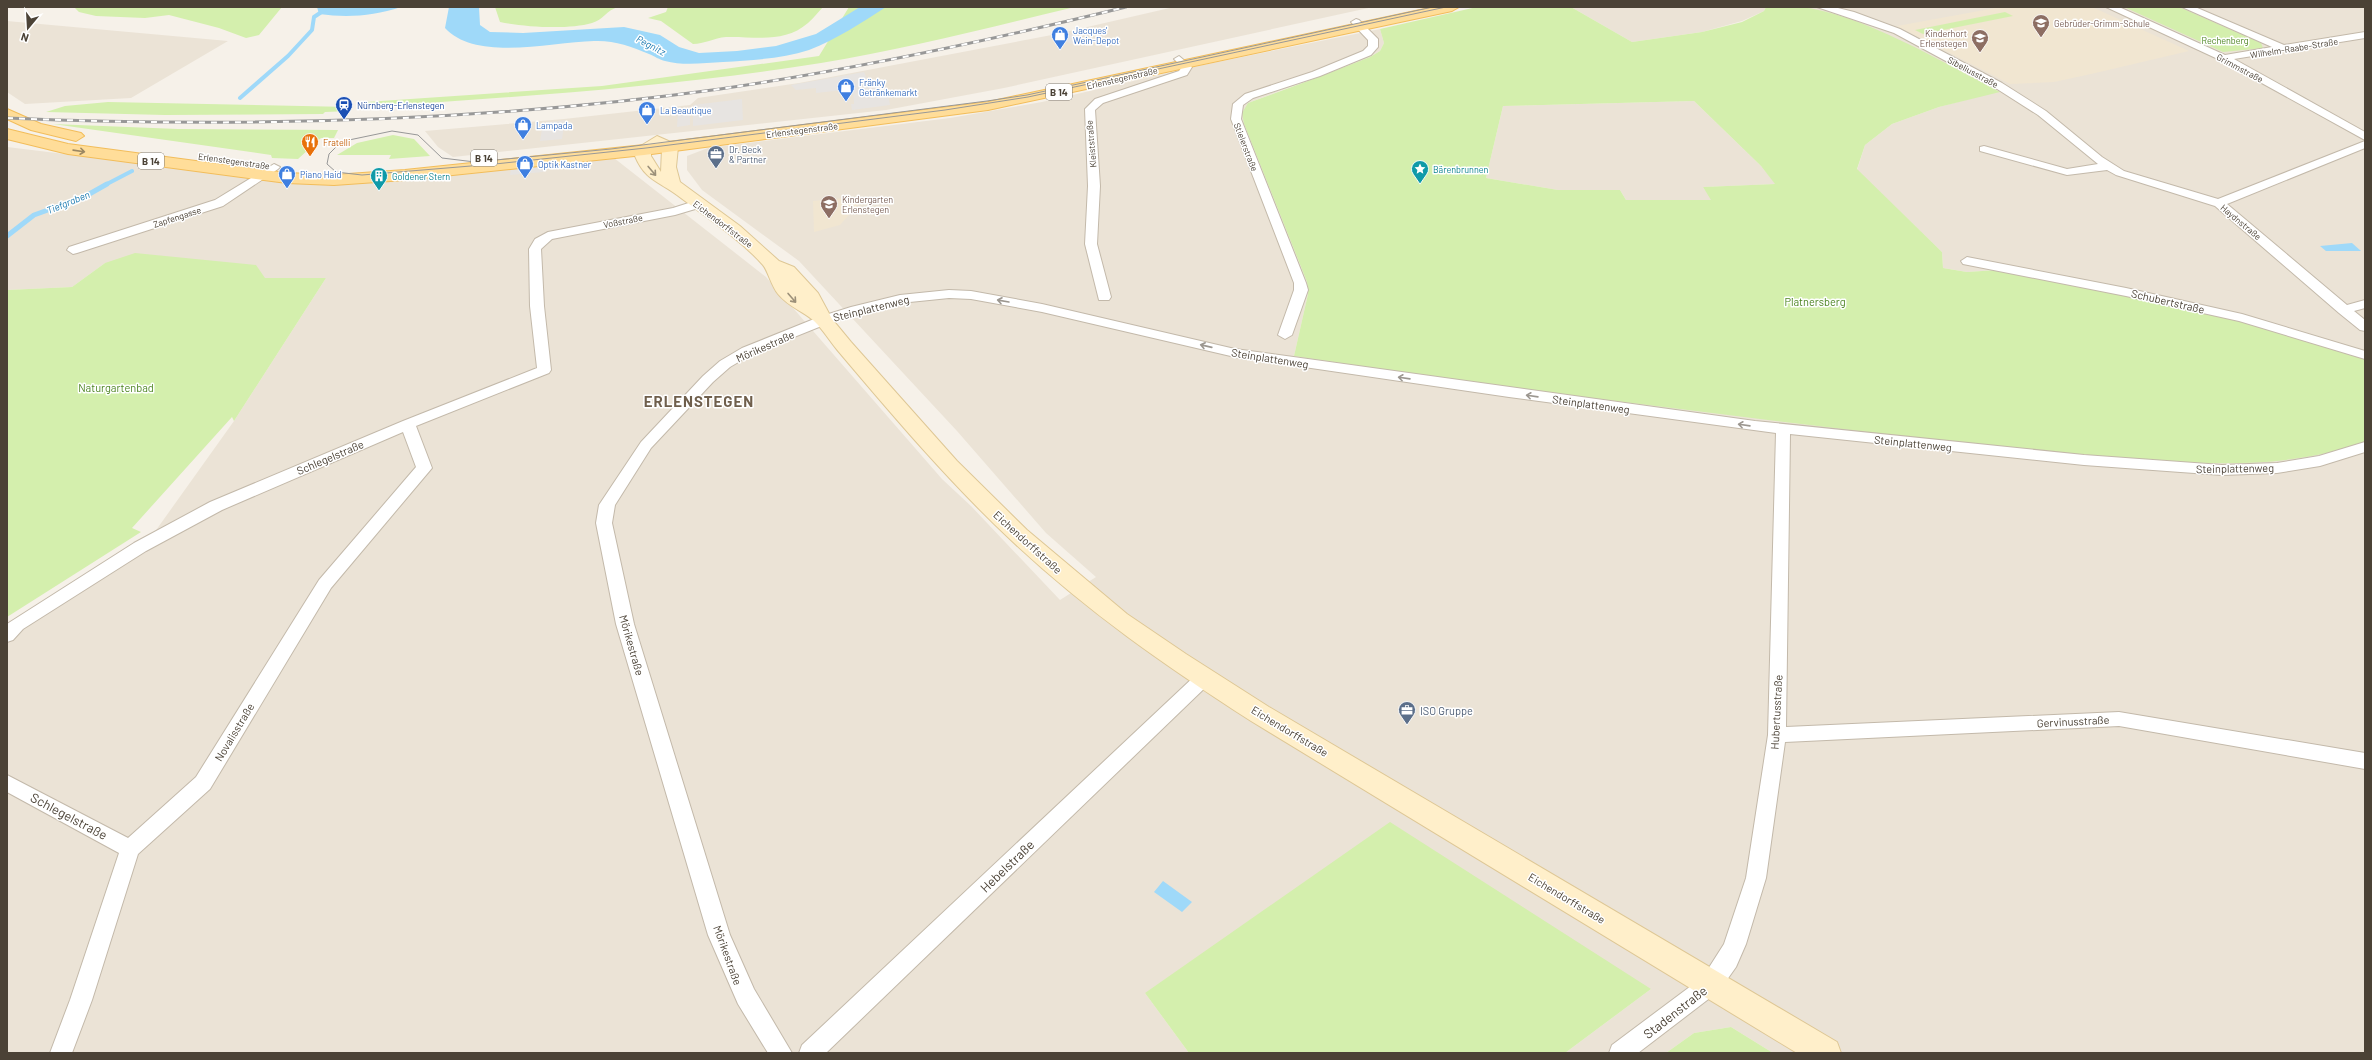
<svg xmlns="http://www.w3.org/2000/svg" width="2372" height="1060" font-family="Barlow,sans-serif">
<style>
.residential{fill:#ebe3d6}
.education{fill:#f1e6d1}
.green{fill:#d4efad;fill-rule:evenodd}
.parking{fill:#e7e4e1}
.water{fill:#9fd9f9}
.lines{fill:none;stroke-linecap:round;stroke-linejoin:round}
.stream-far1{stroke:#9fd9f9;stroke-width:4}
.stream{stroke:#9fd9f9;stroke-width:5}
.street-casing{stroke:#c3b9aa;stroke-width:2}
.secondary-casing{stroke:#dec795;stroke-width:2}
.primary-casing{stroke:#f2bd5b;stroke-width:2}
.street{fill:#fff;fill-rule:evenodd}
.secondary{fill:#ffefca;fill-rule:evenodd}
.primary{fill:#fd9;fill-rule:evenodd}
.tram{stroke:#989898;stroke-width:1}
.rail-casing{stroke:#989898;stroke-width:3}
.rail{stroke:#fff;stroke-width:2;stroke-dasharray:6;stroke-linecap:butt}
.oneway{stroke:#9c8863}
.oneway2{stroke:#9c9079}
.oneway3{stroke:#9c9790}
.labels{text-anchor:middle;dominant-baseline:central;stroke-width:3;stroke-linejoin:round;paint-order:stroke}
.far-education-label{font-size:9px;fill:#785e54;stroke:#fff;text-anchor:start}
.far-shop-label{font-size:9px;fill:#366cbe;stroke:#fff;text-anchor:start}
.far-park-label{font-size:9px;fill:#4c8421;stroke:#fff}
.far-street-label{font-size:9px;fill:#4b4236;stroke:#fff}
.far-transit-label{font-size:9px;fill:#164399;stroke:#fff;text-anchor:start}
.far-food-label{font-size:9px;fill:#c56008;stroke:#fff;text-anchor:start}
.far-service-label{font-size:9px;fill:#4e5e75;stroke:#fff;text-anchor:start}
.far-culture-label{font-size:9px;fill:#0d838f;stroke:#fff;text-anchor:start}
.far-water-label{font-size:10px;font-style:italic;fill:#1f7cb2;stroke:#fff}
.shield{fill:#fff;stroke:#817b72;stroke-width:1}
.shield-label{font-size:10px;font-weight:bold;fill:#4b4236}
.park-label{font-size:11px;fill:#4c8421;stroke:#fff}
.street-label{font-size:11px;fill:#4b4236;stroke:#fff}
.service-label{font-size:11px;fill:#4e5e75;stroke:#fff;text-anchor:start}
.near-street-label{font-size:13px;fill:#4b4236;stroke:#fff}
.district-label{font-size:15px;font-weight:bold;letter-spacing:1px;fill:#6f5f4c;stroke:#fff}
</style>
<rect width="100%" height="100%" fill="#f6f1e9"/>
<path class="residential" d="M 1174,7 L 1373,7 L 1004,88 L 886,110 L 453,157 L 438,147 L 425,131 L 564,119 L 690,105 L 698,98 L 799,83 L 1057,34 Z
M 1571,7 L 1766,7 L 1764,11 L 1742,21 L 1702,32 L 1632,42 Z
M 1800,7 L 2365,7 L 2365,359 L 2240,321 L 1997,270 L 1967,272 L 1943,268 L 1942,252 L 1857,170 L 1865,145 L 1892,124 L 1939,107 L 1999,91 L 1839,15 Z
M 7,21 L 228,41 L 131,98 L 25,104 L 7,92 Z
M 1380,29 L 1384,43 L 1380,51 L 1370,57 L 1248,103 L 1244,124 L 1307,282 L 1308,294 L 1294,356 L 2365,442 L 2365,1053 L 1773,1053 L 1731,1027 L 1694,1033 L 1666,1053 L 1565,1053 L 1651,989 L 1145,993 L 1189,1053 L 7,1053 L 7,628 L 154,533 L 234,421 L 326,278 L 265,278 L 105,263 L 72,287 L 7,290 L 7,147 L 246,176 L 364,181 L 614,158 L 766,277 L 942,479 L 971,506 L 1060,600 L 1096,577 L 1046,533 L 957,431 L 799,261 L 702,190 L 687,170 L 687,156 L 708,148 L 950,118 L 1042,102 L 1203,65 Z
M 1694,101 L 1761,166 L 1776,184 L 1703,187 L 1712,200 L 1626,200 L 1620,190 L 1558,190 L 1486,178 L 1503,106 Z"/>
<path class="education" d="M 2001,7 L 2092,7 L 2189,51 L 2091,74 L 2054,82 L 2010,84 L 1897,26 Z
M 844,198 L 862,200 L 840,225 L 814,232 L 813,201 Z"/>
<path class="green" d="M 74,7 L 282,7 L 259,35 L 246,38 L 219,28 L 169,15 L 145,18 L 96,16 L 79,12 Z
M 495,7 L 618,7 C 607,10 603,20 592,23 C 568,30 525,27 500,22 Z
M 668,7 L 823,7 C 818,12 814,18 808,23 C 784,44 754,36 726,37 C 714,38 704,44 693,44 L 661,21 L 648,18 L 666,12 Z
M 849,7 L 1075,7 C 991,27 906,49 821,63 C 670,87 518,97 365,107 L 366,102 L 602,86 L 819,56 Z
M 1477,7 L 1571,7 L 1632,42 L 1702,32 L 1742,22 L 1764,11 L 1766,7 C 1777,7 1789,6 1800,7 C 1861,13 1944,63 2000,92 L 1939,107 L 1892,124 L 1865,145 L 1857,169 L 1942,252 L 1943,268 L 1967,272 L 1997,270 L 2172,305 L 2240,321 L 2365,359 L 2365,442 C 2282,471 2199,464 2113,457 C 2039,451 1965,443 1891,435 C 1692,411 1493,387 1294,356 L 1308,294 L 1307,282 L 1244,124 L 1242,113 L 1248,103 L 1316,78 L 1370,57 L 1380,51 L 1384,43 L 1380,29 ZM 1694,101 L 1761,166 L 1775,184 L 1703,187 L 1711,200 L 1626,200 L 1620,190 L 1558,190 L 1486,178 L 1503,106 Z
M 2124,7 L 2179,7 L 2261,43 L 2263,48 L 2223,52 Z
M 2005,12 L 2013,16 L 1923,34 L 1915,30 Z
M 108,102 L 350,107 L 352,109 L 350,111 L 325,112 L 323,114 L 165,115 L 46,112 L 65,106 Z
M 53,124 L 178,129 L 338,130 L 334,138 L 321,138 L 298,159 L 272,158 L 271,155 Z
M 393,135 L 414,139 L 430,156 L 389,159 L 391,155 L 337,155 L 357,143 Z
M 135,253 L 256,265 L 265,278 L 326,278 L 234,421 L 232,417 L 132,528 L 141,532 L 7,617 L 7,290 L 72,287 L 105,263 Z
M 1390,822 L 1651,989 L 1565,1053 L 1189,1053 L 1145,993 Z
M 1731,1027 L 1773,1053 L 1666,1053 L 1694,1033 Z"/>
<path class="parking" d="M 1071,34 L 1086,39 L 1075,45 L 1059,39 Z
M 864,72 L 868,81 L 879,80 L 887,88 L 890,105 L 852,110 L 851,104 L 854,104 L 853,89 L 816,93 L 816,88 L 796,90 L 791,85 Z
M 742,99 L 743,120 L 693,126 L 693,105 Z
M 690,108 L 690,125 L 677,127 L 678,110 Z
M 565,120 L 562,139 L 540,141 L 543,123 Z
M 544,167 L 543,172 L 510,175 L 511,170 Z"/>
<path class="water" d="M 317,7 L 401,7 C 373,16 348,18 319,14 Z
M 449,7 L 479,7 L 480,25 L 490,32 L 523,33 L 624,27 L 660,35 L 679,47 L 699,53 L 737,51 L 776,46 L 816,34 L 860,7 L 886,7 C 861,23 837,39 809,50 C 782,59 751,60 723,62 C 705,63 683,66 665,61 C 660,60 654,56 649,54 C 631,46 613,40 594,41 C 552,42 476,62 445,28 Z
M 2352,243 L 2361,251 L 2326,251 L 2320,246 Z
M 1163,881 L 1192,902 L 1182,912 L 1154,892 Z"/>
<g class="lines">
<path class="stream-far1" d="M 240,98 L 288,56 L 312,30 L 314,17 L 329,7
M 105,185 L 132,171"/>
<path class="stream" d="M 7,236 L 34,215 L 84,197 L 107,184"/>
<defs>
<path id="street" d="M 1817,7 L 1834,7 L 1854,12 L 1900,29 L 2002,83 L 2046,111 L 2102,157 L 2124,171 L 2218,199 L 2365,141 L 2365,148 L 2227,204 L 2347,305 L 2365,300 L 2365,308 L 2354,311 L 2365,320 L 2365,331 L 2360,330 L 2339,313 L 2215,206 L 2116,175 L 2107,170 L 2067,175 L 1980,151 L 1980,147 L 1984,146 L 2067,169 L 2098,164 L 2038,115 L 1994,87 L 1894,33 Z
M 2106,7 L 2119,7 L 2225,55 L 2272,47 L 2182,7 L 2195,7 L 2284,45 L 2365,32 L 2365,38 L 2234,59 L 2365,132 L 2365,140 L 2220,60 Z
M 1356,19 L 1359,20 L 1378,39 L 1378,47 L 1371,55 L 1320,76 L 1253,98 L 1243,105 L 1241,119 L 1306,283 L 1308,290 L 1292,335 L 1285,339 L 1278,335 L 1294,290 L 1294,283 L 1231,119 L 1233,104 L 1245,94 L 1312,72 L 1363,51 L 1368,46 L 1368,40 L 1351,22 Z
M 1179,56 L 1192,67 L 1187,75 L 1103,103 L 1095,110 L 1100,186 L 1097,244 L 1111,297 L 1109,300 L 1099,300 L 1085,244 L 1088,186 L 1085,109 L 1095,99 L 1179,71 L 1182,67 L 1174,59 Z
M 274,164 L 280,167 L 278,169 L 223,206 L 77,253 L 73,254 L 67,250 L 69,247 L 215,200 Z
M 698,200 L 702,201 L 704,204 L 702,207 L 675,215 L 552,239 L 541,249 L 544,306 L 551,370 L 549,373 L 416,426 L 432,468 L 331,588 L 210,789 L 138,854 L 92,1000 L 72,1053 L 50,1053 L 70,1000 L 119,853 L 7,792 L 7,775 L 128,838 L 196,777 L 319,580 L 416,467 L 403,432 L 222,510 L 146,551 L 23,629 L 13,640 L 7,642 L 7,624 L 134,543 L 210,502 L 403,421 L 537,368 L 530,306 L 529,249 L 535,239 L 548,232 L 673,208 Z
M 1967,257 L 2126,288 L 2242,314 L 2365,351 L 2365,359 L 2239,321 L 2126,296 L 1963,264 L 1961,261 Z
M 949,290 L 971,291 L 1042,304 L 1235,349 L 1755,421 L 2084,455 L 2222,465 L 2277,463 L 2319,456 L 2365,442 L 2365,452 L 2320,466 L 2277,473 L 2222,475 L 2084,465 L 1790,434 L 1786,727 L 2119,712 L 2365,753 L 2365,769 L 2119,726 L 1785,742 L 1766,878 L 1746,944 L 1736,967 L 1719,991 L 1638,1053 L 1609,1053 L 1612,1045 L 1703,977 L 1724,944 L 1746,878 L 1768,735 L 1776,433 L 1509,397 L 1235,357 L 1042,312 L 971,299 L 949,298 L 900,303 L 861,313 L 829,323 L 752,354 L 730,367 L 713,382 L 651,448 L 615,505 L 612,523 L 634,624 L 730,935 L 754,989 L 792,1053 L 768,1053 L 738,1004 L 708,935 L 616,624 L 596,523 L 599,505 L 641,442 L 703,376 L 720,361 L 742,348 L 819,317 L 851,307 L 900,295 Z
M 1204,671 L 1210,673 L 1213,678 L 1210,683 L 826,1053 L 799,1053 L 802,1045 L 1198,673 Z"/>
<path id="secondary" d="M 657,136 L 675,144 L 678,147 L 676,167 L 680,182 L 740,226 L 779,261 L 794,267 L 818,293 L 832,319 L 851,342 L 957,461 L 1027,530 L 1127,614 L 1186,654 L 1269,707 L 1837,1042 L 1841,1053 L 1797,1053 L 1251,721 C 1166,666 1085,610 1011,540 C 949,482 894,417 839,352 C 832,344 826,334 818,325 C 808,313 789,308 778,294 C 771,285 768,271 763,265 C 739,238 706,217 677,195 C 658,181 645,180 635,156 L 639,147 ZM 658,147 L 662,149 L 661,172 L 651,156 L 651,152 Z"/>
<path id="primary" d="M 1434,7 L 1459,7 L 1452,11 L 988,110 L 644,155 L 405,180 L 334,185 L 287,183 L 68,154 L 7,139 L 7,129 L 68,144 L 287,173 L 334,175 L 405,170 L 644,145 L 988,102 Z
M 7,109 L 41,124 L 81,133 L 84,136 L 76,141 L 31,130 L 7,119 Z"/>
</defs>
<use href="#street" class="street-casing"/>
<use href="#secondary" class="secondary-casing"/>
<use href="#primary" class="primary-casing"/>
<use href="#street" class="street"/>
<use href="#secondary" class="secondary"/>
<use href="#primary" class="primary"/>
<path class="tram" d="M 1433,7 L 1027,95 L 987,101 L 611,149 L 475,162 L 442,158 L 418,135 L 392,131 L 349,140 L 337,146 L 329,154 L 327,164 L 336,172 L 362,175 L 495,164 L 646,148 L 945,110 L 1028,97 L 1446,7"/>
<defs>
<path id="rail" d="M 7,118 C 246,128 483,122 720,89 C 857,69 992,40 1126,7"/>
</defs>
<use href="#rail" class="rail-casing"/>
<use href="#rail" class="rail"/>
</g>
<defs><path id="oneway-shaft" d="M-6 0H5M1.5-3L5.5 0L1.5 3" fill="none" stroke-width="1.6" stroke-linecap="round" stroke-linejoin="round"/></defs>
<use class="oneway" href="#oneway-shaft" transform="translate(79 151) rotate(8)"/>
<g class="oneway2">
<use href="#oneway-shaft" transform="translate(652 171) rotate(50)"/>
<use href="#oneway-shaft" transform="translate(792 298) rotate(49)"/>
</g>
<g class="oneway3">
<use href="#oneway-shaft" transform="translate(1003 301) rotate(-170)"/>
<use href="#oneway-shaft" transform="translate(1206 346) rotate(-167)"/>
<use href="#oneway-shaft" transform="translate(1404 378) rotate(-172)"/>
<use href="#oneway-shaft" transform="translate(1532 396) rotate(-172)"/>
<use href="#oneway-shaft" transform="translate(1744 425) rotate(-172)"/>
</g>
<defs>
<symbol id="school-pin" viewBox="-11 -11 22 30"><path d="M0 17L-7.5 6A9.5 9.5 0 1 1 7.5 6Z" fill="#8d6e63" stroke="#fff"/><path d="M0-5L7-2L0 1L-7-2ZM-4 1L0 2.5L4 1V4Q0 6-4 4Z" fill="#fff"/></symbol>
<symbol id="shop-pin" viewBox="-11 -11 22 30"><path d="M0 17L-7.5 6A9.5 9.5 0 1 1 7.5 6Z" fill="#3f7fe0" stroke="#fff"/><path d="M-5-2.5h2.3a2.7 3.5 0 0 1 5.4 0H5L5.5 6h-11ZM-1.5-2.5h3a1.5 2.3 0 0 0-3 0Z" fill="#fff"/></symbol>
<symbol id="station-pin" viewBox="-11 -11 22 30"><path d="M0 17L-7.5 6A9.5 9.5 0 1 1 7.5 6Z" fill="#1a4fb4" stroke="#fff"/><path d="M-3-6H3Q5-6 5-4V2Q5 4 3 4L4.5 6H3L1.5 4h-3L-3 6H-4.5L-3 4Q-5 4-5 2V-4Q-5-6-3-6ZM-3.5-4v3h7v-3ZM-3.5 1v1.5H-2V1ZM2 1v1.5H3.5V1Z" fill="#fff"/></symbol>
<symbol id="restaurant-pin" viewBox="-11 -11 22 30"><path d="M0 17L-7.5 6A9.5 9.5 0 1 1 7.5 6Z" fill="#e8710a" stroke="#fff"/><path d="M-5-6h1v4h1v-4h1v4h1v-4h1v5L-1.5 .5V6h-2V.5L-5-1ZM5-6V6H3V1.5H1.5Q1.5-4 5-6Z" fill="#fff"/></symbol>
<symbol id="office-pin" viewBox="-11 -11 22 30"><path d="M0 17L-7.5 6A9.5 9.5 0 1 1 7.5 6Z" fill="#5c6f8a" stroke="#fff"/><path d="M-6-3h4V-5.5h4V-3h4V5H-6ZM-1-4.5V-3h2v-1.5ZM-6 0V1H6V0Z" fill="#fff"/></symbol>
<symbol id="sight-pin" viewBox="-11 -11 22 30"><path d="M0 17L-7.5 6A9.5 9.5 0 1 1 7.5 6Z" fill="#0f9aa8" stroke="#fff"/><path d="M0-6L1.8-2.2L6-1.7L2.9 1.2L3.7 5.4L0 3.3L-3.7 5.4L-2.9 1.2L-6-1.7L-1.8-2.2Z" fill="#fff"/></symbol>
<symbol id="building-pin" viewBox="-11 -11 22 30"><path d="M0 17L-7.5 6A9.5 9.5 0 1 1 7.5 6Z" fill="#0f9aa8" stroke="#fff"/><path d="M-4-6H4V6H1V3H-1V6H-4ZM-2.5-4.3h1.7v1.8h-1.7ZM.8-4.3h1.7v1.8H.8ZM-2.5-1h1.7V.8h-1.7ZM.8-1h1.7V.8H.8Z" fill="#fff"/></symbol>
</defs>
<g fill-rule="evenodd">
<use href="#school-pin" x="2031" y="13" width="20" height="27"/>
<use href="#shop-pin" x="1050" y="25" width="20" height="27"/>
<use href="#school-pin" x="1970" y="28" width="20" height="27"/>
<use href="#shop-pin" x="836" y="77" width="20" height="27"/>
<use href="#station-pin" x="334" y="95" width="20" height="27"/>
<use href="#shop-pin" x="637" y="100" width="20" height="27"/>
<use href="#shop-pin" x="513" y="115" width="20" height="27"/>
<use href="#restaurant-pin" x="300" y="132" width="20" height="27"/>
<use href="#office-pin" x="706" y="144" width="20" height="27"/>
<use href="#shop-pin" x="515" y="154" width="20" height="27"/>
<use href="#sight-pin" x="1410" y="159" width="20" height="27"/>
<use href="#shop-pin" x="277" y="164" width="20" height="27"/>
<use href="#building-pin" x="369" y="166" width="20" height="27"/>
<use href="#school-pin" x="819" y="194" width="20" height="27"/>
<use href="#office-pin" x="1397" y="700" width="20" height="27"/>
</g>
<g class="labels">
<g class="far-education-label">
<text x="2054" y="23">Gebrüder-Grimm-Schule</text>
<text x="1967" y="33" text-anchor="end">Kinderhort<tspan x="1967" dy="10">Erlenstegen</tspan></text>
<text x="842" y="199">Kindergarten<tspan x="842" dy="10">Erlenstegen</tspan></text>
</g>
<g class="far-shop-label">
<text x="1073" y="30">Jacques'<tspan x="1073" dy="10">Wein-Depot</tspan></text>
<text x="859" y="82">Fränky<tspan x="859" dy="10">Getränkemarkt</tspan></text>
<text x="660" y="110">La Beautique</text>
<text x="536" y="125">Lampada</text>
<text x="538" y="164">Optik Kastner</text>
<text x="300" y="174">Piano Haid</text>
</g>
<g class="far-park-label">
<text x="2225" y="40">Rechenberg</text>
</g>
<g class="far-street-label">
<text transform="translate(2294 48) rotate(-9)">Wilhelm-Raabe-Straße</text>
<text transform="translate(2240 68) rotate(28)">Grimmstraße</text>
<text transform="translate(1973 72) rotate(28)">Sibeliusstraße</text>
<text transform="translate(1122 78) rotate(-13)">Erlenstegenstraße</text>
<text transform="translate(802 130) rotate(-7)">Erlenstegenstraße</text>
<text transform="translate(1091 144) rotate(-95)">Kleiststraße</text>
<text transform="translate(1246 147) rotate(69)">Stielerstraße</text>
<text transform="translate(234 161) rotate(8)">Erlenstegenstraße</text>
<text transform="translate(177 217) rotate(-18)">Zapfengasse</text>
<text transform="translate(623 221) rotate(-11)">Voßstraße</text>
<text transform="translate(2241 222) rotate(40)">Haydnstraße</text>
<text transform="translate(723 224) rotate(37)">Eichendorffstraße</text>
</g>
<g class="far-transit-label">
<text x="357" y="105">Nürnberg-Erlenstegen</text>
</g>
<g class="far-food-label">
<text x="323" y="142">Fratelli</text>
</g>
<g class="far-service-label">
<text x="729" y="149">Dr. Beck<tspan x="729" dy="10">&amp; Partner</tspan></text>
</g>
<g class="far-culture-label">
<text x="1433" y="169">Bärenbrunnen</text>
<text x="392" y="176">Goldener Stern</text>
</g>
<g class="far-water-label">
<text transform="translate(651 45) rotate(28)">Pegnitz</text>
<text transform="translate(68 202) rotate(-22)">Tiefgraben</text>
</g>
<g class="shield">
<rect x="1046" y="84" width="26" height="16" rx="3"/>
<rect x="471" y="150" width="26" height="16" rx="3"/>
<rect x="138" y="153" width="26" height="16" rx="3"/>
</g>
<g class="shield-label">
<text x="1059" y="92">B 14</text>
<text x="484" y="158">B 14</text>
<text x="151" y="161">B 14</text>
</g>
<g class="park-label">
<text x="1815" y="301">Platnersberg</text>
<text x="116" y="387">Naturgartenbad</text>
</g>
<g class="street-label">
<text transform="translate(2168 301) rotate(13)">Schubertstraße</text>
<text transform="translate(871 308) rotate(-14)">Steinplattenweg</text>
<text transform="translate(765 346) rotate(-24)">Mörikestraße</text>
<text transform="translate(1270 358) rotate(9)">Steinplattenweg</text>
<text transform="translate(1591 404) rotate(8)">Steinplattenweg</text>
<text transform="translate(1913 443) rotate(6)">Steinplattenweg</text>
<text transform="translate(330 457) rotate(-23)">Schlegelstraße</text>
<text transform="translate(2235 468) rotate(-1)">Steinplattenweg</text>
<text transform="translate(1028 542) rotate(42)">Eichendorffstraße</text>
<text transform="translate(632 645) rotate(74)">Mörikestraße</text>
<text transform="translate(1776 712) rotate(-87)">Hubertusstraße</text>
<text transform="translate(2073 721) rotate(-3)">Gervinusstraße</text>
<text transform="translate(1290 731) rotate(31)">Eichendorffstraße</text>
<text transform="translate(234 732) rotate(-59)">Novalisstraße</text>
<text transform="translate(1567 898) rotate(31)">Eichendorffstraße</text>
<text transform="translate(728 955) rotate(70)">Mörikestraße</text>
</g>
<g class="service-label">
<text x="1420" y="710">ISO Gruppe</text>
</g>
<g class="near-street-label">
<text transform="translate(69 816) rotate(28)">Schlegelstraße</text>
<text transform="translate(1007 866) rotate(-44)">Hebelstraße</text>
<text transform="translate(1675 1012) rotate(-38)">Stadenstraße</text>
</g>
<g class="district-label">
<text x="699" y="401">ERLENSTEGEN</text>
</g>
</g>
<rect width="2372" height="1060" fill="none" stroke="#4b4236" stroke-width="16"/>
<g transform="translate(28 28) rotate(198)" stroke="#ffffff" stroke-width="3" paint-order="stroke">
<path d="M0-3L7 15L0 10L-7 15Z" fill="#4b4236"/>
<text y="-6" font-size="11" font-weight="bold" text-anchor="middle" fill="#4b4236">N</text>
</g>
</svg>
